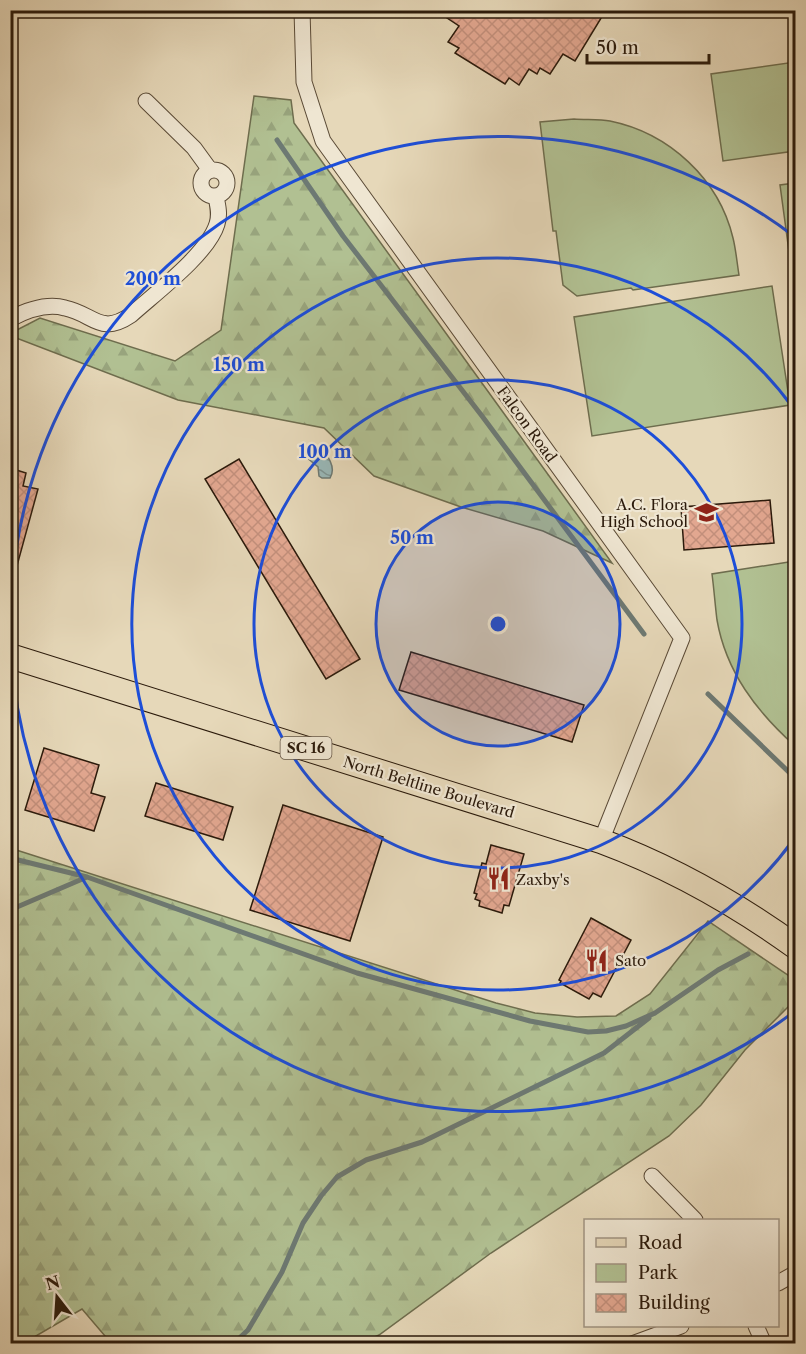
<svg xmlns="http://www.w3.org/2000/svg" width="806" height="1354" font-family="'Libre Caslon Text',serif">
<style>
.green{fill:#b1c092;stroke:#6e6d4e;stroke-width:1.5}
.forest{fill:url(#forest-firs);stroke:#6e6d4e;stroke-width:1.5}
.water{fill:url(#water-waves);stroke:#6d7973;stroke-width:1.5}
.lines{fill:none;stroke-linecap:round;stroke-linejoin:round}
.stream{stroke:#6d7973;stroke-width:5}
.building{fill:url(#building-cross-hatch);stroke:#2b1a0b;stroke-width:1.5}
.street-casing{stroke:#5a4a36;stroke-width:17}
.primary-casing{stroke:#2b1a0b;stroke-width:26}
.street{stroke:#efe6d2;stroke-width:15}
.primary{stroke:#e6d8b9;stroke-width:24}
.ring{fill:none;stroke:#1d4ed8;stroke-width:3}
.labels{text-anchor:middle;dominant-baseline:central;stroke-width:4.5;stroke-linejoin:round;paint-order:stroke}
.shield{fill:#efe6d2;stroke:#665747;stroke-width:1.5}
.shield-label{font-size:14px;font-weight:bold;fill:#2b1a0b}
.street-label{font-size:15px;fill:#2b1a0b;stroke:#efe6d2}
.poi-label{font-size:15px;fill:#2b1a0b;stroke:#efe6d2;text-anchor:start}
.centre{fill:#1d4ed8;stroke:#efe6d2;stroke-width:3}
.ring-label{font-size:18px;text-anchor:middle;font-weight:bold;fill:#1d4ed8;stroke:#efe6d2;stroke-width:4.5;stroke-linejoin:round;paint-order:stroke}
</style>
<defs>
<pattern id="forest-firs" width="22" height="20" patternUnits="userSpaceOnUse" patternTransform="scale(1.5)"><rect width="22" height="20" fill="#b1c092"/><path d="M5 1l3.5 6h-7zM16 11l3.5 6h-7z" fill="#98a47d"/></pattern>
<pattern id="water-waves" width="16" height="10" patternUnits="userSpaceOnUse" patternTransform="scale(1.5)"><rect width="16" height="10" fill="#99b8b8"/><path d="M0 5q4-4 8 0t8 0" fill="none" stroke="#7d9594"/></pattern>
<pattern id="building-cross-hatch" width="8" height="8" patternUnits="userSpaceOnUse" patternTransform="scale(1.5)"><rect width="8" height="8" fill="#e2a790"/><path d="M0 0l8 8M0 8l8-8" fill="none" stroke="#c28f7b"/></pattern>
</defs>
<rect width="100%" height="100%" fill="#e6d8b9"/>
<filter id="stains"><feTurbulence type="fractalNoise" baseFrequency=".00333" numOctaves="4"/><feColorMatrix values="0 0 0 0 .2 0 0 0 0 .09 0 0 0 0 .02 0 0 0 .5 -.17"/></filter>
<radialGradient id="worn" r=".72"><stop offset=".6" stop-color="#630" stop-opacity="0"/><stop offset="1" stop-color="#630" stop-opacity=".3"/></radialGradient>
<path class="green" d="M 795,62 L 795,151 L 723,161 L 711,74 Z
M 574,119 C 585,120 599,119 610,121 C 669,133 719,179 733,238 C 736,250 737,263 739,275 L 633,290 L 631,288 L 577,296 L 563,285 L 556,231 L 553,231 L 540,122 Z
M 795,183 L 796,183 L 795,296 L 780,185 Z
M 772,286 L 790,405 L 592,436 L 574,317 Z
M 795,561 L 796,561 L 795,746 C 757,712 726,672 717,620 C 715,604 714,589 712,574 Z"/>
<path class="forest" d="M 254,96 L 291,100 L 294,123 L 612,563 L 543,531 L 461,507 L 374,476 L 324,428 L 178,400 L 11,336 L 11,333 L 40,318 L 175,361 L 221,330 Z
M 10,848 L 496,1003 L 535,1013 L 577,1017 L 616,1016 L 650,994 L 708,921 L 795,980 L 795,1000 L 745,1050 L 701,1105 L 669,1136 L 491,1253 L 379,1335 L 362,1343 L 111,1343 L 82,1309 L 24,1343 L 11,1343 Z"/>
<path class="water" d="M 310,446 L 320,447 C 327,455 337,467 330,478 L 322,478 L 319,476 L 318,467 L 306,457 L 306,449 Z"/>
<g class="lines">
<path class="stream" d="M 277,140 L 343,236 L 482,416 L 644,634
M 708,694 L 796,779
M 10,858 L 87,877
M 10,910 L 87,877 L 357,973 L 530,1021 L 588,1032 L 606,1031 L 626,1026 L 655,1013 L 718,970 L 748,954
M 233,1344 L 248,1330 L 282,1272 L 303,1223 L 321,1196 L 337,1177 L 366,1160 L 422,1142 L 604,1053 L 649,1018"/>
</g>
<path class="building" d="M 435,10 L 606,10 L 575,61 L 563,54 L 550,74 L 540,68 L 537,74 L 529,69 L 519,85 L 509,78 L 505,84 L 455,53 L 459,48 L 448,42 L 459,26 Z
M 239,459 L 360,659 L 326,679 L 205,479 Z
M 10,468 L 26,473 L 23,486 L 38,489 L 15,573 L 10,573 Z
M 770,500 L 774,543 L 684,550 L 681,507 Z
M 411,652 L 584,705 L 572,742 L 399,690 Z
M 44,748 L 99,765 L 91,793 L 105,797 L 94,831 L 25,810 Z
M 156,783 L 233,807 L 223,840 L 145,816 Z
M 283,805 L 383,837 L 350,941 L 250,910 Z
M 491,845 L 524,854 L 509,906 L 504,905 L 502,913 L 479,906 L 480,901 L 475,899 L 477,894 L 474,893 L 482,863 L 486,864 Z
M 591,918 L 631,940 L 601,997 L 593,993 L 589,999 L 560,983 L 561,981 L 559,980 Z"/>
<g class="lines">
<defs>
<path id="street" d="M 302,10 L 304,82 L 323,141 L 682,638 L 601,841
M 146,101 L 194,148 L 210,170
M201 183a13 13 0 1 1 26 0a13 13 0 1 1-26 0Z
M 10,319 C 27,310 47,303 65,308 C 94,314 100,336 131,315 C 154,294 208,254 217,224 C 220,215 218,206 216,197
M 652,1176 L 695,1220
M 778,1283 L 796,1273
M 756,1326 L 764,1344
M 632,1344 L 681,1326"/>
<path id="primary" d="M 10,656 L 601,841 C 671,867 735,903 796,947"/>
</defs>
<use href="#street" class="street-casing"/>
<use href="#primary" class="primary-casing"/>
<use href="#street" class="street"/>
<use href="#primary" class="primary"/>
</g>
<circle cx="498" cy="624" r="122" fill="#1d4ed8" fill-opacity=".12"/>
<g class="ring">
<circle cx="498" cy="624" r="122"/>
<circle cx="498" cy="624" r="244"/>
<path d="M794 839A366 366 0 1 1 794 409"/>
<path d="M795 1011A488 488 0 0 1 11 650M11 598A488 488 0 0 1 795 237"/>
</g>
<defs>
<symbol id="school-bare" viewBox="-9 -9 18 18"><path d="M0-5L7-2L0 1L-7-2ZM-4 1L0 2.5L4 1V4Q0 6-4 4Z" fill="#8f2418" stroke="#efe6d2" stroke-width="2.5" paint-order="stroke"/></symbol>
<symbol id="restaurant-bare" viewBox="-9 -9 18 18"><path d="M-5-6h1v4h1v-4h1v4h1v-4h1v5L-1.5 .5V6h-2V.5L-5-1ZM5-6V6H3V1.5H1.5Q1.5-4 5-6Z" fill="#8f2418" stroke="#efe6d2" stroke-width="2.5" paint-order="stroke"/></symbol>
</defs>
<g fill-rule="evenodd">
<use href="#school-bare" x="690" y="496" width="33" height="33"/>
<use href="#restaurant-bare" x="482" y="862" width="33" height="33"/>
<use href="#restaurant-bare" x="580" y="944" width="33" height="33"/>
</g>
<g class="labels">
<rect class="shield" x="280.5" y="737" width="51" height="22" rx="4.5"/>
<g class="shield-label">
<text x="306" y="748">SC 16</text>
</g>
<g class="street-label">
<text transform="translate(527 424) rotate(54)">Falcon Road</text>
<text transform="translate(429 787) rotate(17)">North Beltline Boulevard</text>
</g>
<g class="poi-label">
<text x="688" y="504" text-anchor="end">A.C. Flora<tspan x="688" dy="17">High School</tspan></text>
<text x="516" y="879">Zaxby's</text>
<text x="615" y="960">Sato</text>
</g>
</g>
<circle cx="498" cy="624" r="9" class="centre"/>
<g class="ring-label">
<text x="153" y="285">200 m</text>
<text x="239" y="371">150 m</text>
<text x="325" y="458">100 m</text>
<text x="412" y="544">50 m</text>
</g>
<rect width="806" height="1354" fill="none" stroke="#e6d8b9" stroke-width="36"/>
<rect x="12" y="12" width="782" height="1330" fill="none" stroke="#2b1a0b" stroke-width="3"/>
<rect x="18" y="18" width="770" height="1318" fill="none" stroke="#2b1a0b" stroke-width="1.5"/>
<rect x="584" y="1219" width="195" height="108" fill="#efe6d2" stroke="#a19482" stroke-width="1.5"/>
<rect x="596" y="1238" width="30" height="9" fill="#e6d8b9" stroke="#a19482" stroke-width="1.5"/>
<text x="638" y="1249" font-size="18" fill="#2b1a0b">Road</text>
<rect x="596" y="1264" width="30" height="18" fill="#b1c092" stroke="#a19482" stroke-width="1.5"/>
<text x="638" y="1279" font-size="18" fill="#2b1a0b">Park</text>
<rect x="596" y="1294" width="30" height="18" fill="url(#building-cross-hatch)" stroke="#a19482" stroke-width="1.5"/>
<text x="638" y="1309" font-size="18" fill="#2b1a0b">Building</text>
<g transform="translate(57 1297) rotate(343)" stroke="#efe6d2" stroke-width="4.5" paint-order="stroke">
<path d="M0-4.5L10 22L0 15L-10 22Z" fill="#2b1a0b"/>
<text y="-9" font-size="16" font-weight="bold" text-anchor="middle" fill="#2b1a0b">N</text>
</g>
<path d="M587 54v9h122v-9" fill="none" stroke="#2b1a0b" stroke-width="3"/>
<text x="596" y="54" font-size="18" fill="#2b1a0b" stroke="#efe6d2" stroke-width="4.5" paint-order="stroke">50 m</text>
<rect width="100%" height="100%" filter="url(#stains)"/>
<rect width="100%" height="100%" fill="url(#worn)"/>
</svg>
